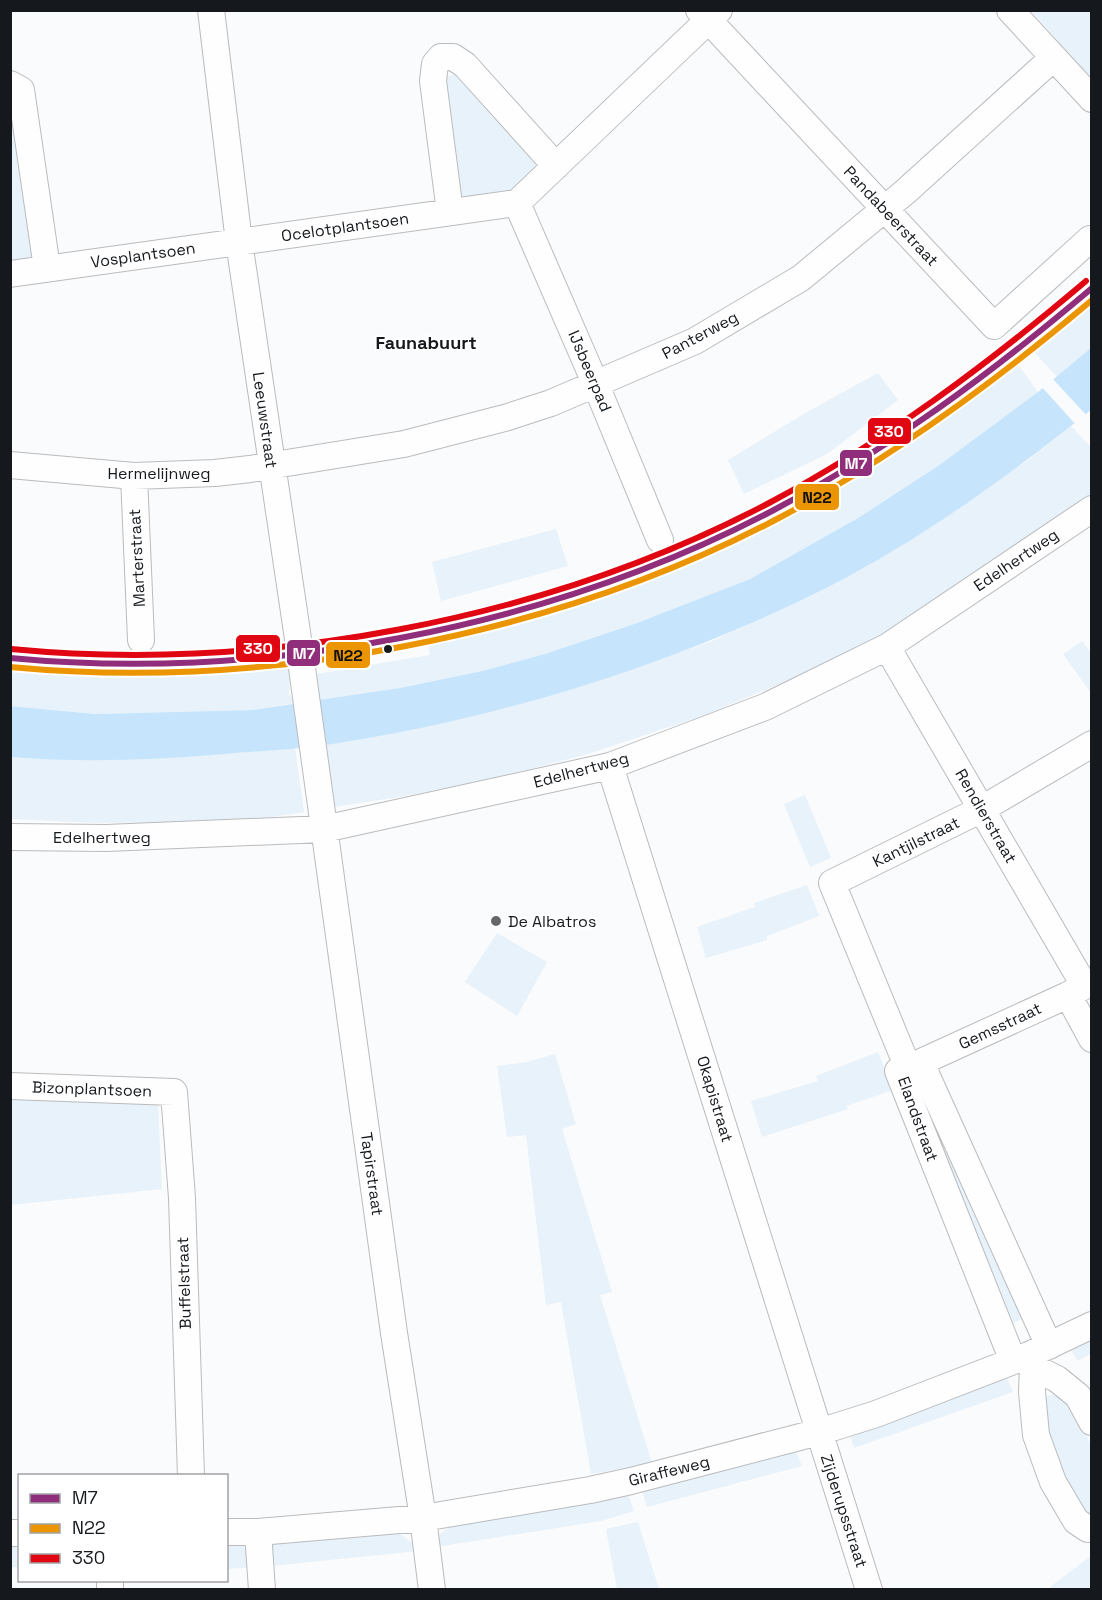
<svg xmlns="http://www.w3.org/2000/svg" width="1102" height="1600" font-family="'Space Grotesk',sans-serif">
<style>
.green{fill:#e8f2fa}
.water{fill:#c6e5fc}
.pier{fill:#fafbfc}
.lines{fill:none;stroke-linecap:round;stroke-linejoin:round}
.minor-casing{stroke:#b9bbbd;stroke-width:28}
.minor{stroke:#fefeff;stroke-width:26}
.bus-1-casing{stroke:#fff;stroke-width:10}
.bus-2-casing{stroke:#fff;stroke-width:10}
.bus-3-casing{stroke:#fff;stroke-width:10}
.bus-1{stroke:#912e7b;stroke-width:6}
.bus-2{stroke:#ea9501;stroke-width:6}
.bus-3{stroke:#e00713;stroke-width:6}
.bus-dot{fill:#15191d;stroke:#fff;stroke-width:2}
.poi-dot{fill:#65686b;stroke:#fff;stroke-width:2}
.labels{text-anchor:middle;dominant-baseline:central;stroke-width:4.5;stroke-linejoin:round;paint-order:stroke}
.street-label{font-size:16px;fill:#15191d;stroke:#fff}
.poi-label{font-size:16px;fill:#15191d;stroke:#fff;text-anchor:start}
.neighbourhood-label{font-size:18px;font-weight:bold;fill:#15191d;stroke:#fff}
.line-badge{stroke:#fff;stroke-width:2}
.badge-label{font-size:16px;text-anchor:middle;font-weight:bold;fill:#fff}
.pale-badge-label{font-size:16px;text-anchor:middle;font-weight:bold;fill:#111}
</style>
<rect width="100%" height="100%" fill="#fafbfc"/>
<path class="green" d="M 1031,11 L 1091,11 L 1091,90 L 1054,49 L 1055,37 Z
M 463,73 L 543,164 L 513,196 L 457,203 L 442,81 L 448,76 Z
M 10,107 L 36,257 L 10,267 Z
M 1091,301 L 1091,348 L 1057,377 L 1035,353 Z
M 1017,363 L 1038,392 L 938,466 L 858,518 L 750,579 L 637,623 L 545,654 L 482,671 L 400,688 L 318,701 L 316,674 L 430,655 L 428,642 L 501,625 L 621,587 L 706,552 L 853,476 L 951,412 Z
M 878,373 L 898,400 L 827,454 L 744,494 L 728,460 L 807,412 Z
M 1071,426 L 1091,447 L 1091,495 L 1070,512 L 906,621 L 815,669 L 705,715 L 588,754 L 495,778 L 406,796 L 327,808 L 318,746 L 466,718 L 552,694 L 710,642 L 798,601 L 1027,461 Z
M 556,529 L 568,566 L 441,601 L 432,562 Z
M 1082,641 L 1091,653 L 1091,693 L 1063,654 Z
M 288,664 L 290,689 L 288,691 L 294,703 L 253,710 L 95,714 L 11,706 L 10,667 C 103,676 196,673 288,664 Z
M 295,748 L 304,812 L 245,821 L 99,823 L 11,819 L 10,757 C 106,764 200,756 295,748 Z
M 805,795 L 831,858 L 810,867 L 784,804 Z
M 807,885 L 819,916 L 767,936 L 767,940 L 706,958 L 697,927 L 755,907 L 754,903 Z
M 497,933 L 547,962 L 517,1016 L 465,982 Z
M 878,1052 L 893,1090 L 846,1106 L 848,1109 L 762,1137 L 751,1101 L 818,1081 L 816,1076 Z
M 555,1054 L 576,1124 L 562,1129 L 612,1292 L 600,1295 L 652,1463 L 591,1474 L 561,1302 L 546,1305 L 526,1135 L 507,1137 L 497,1066 L 527,1062 Z
M 921,1080 L 1027,1316 L 1007,1326 L 910,1083 Z
M 11,1100 L 158,1103 L 162,1189 L 11,1205 Z
M 1091,1335 L 1091,1354 L 1077,1361 L 1069,1346 Z
M 1006,1376 L 1013,1392 L 854,1448 L 849,1433 Z
M 1058,1393 L 1074,1405 L 1091,1446 L 1091,1517 L 1086,1514 C 1071,1487 1053,1457 1046,1426 C 1045,1417 1045,1407 1045,1397 Z
M 795,1449 L 802,1466 L 647,1507 L 641,1488 Z
M 627,1492 L 634,1511 L 601,1521 L 436,1547 L 440,1534 L 455,1523 Z
M 638,1522 L 659,1589 L 617,1589 L 606,1529 Z
M 392,1528 L 418,1547 L 418,1551 L 271,1566 L 270,1539 Z
M 252,1540 L 254,1567 L 227,1569 L 227,1541 Z
M 10,1541 L 19,1541 L 19,1567 L 11,1567 Z
M 1091,1556 L 1091,1589 L 1048,1589 L 1050,1587 Z"/>
<path class="water" d="M 1091,348 L 1091,410 C 1010,475 923,538 830,586 C 674,665 493,721 319,746 C 289,750 257,751 226,754 C 154,760 83,763 11,757 L 10,706 L 95,714 L 253,710 L 400,688 L 482,671 L 545,654 L 637,623 L 750,579 L 858,518 L 938,466 L 1038,392 Z"/>
<path class="pier" d="M 1052,378 L 1088,417 L 1077,426 L 1041,386 Z"/>
<g class="lines">
<defs>
<path id="minor" d="M 211,10 L 239,242 L 297,632 L 394,1333 L 423,1518 L 432,1590
M 699,10 L 994,326 L 1090,239
M 1010,10 L 1092,99
M 10,84 L 21,90 L 47,268
M 517,203 L 596,385 L 660,540
M 450,212 L 433,81 L 435,64 L 441,57 L 453,57 L 465,65 L 556,166
M 10,274 L 517,203 L 719,10
M 10,465 L 134,476 L 215,473 L 250,469 L 404,444 L 508,417 L 551,403 L 695,341 L 801,278 L 905,192 L 1053,58
M 134,476 L 141,640
M 887,647 L 1084,985
M 610,766 L 869,1590
M 10,837 L 106,838 L 324,829 L 610,766 L 765,707 L 887,647 L 1092,509
M 1068,995 L 1092,1039
M 921,1063 L 1049,1346
M 908,1068 L 1068,995 L 1092,982
M 10,1086 L 174,1092 L 182,1198 L 191,1476
M 1029,1355 L 1033,1367 L 1032,1392 L 1036,1435 L 1053,1482 L 1076,1521 L 1088,1529 L 1092,1529
M 1013,1361 L 898,1071 L 908,1068 L 832,883 L 982,809 L 1092,744
M 1033,1367 L 1057,1379 L 1078,1396 L 1092,1422
M 226,1532 L 258,1532 L 423,1518 L 590,1490 L 631,1481 L 819,1432 L 876,1414 L 1029,1355 L 1092,1325
M 258,1532 L 262,1590
M 10,1533 L 20,1533
M 110,1590 L 110,1580"/>
</defs>
<use href="#minor" class="minor-casing"/>
<use href="#minor" class="minor"/>
<defs>
<path id="bus-1" d="M 10,658 C 263,682 547,629 772,511 C 888,450 992,373 1092,288"/>
<path id="bus-2" d="M 10,667 C 263,691 553,637 777,519 C 891,459 994,383 1092,300"/>
<path id="bus-3" d="M 11,649 C 262,673 545,621 769,503 C 884,442 987,365 1086,281"/>
</defs>
<use href="#bus-1" class="bus-1-casing"/>
<use href="#bus-2" class="bus-2-casing"/>
<use href="#bus-3" class="bus-3-casing"/>
<use href="#bus-1" class="bus-1"/>
<use href="#bus-2" class="bus-2"/>
<use href="#bus-3" class="bus-3"/>
</g>
<circle class="bus-dot" cx="388" cy="649" r="5"/>
<circle class="poi-dot" cx="496" cy="921" r="6"/>
<g class="labels">
<g class="street-label">
<text transform="translate(891 216) rotate(47)">Pandabeerstraat</text>
<text transform="translate(345 227) rotate(-8)">Ocelotplantsoen</text>
<text transform="translate(143 255) rotate(-8)">Vosplantsoen</text>
<text transform="translate(700 335) rotate(-28)">Panterweg</text>
<text transform="translate(590 371) rotate(67)">IJsbeerpad</text>
<text transform="translate(265 420) rotate(82)">Leeuwstraat</text>
<text x="159" y="473">Hermelijnweg</text>
<text transform="translate(137 558) rotate(-93)">Marterstraat</text>
<text transform="translate(1016 560) rotate(-34)">Edelhertweg</text>
<text transform="translate(581 770) rotate(-15)">Edelhertweg</text>
<text transform="translate(986 816) rotate(60)">Rendierstraat</text>
<text x="102" y="837">Edelhertweg</text>
<text transform="translate(916 842) rotate(-26)">Kantjilstraat</text>
<text transform="translate(1000 1026) rotate(-25)">Gemsstraat</text>
<text transform="translate(92 1089) rotate(2)">Bizonplantsoen</text>
<text transform="translate(715 1099) rotate(73)">Okapistraat</text>
<text transform="translate(918 1119) rotate(70)">Elandstraat</text>
<text transform="translate(372 1174) rotate(82)">Tapirstraat</text>
<text transform="translate(184 1283) rotate(-92)">Buffelstraat</text>
<text transform="translate(669 1471) rotate(-14)">Giraffeweg</text>
<text transform="translate(844 1511) rotate(72)">Zijderupsstraat</text>
</g>
<g class="poi-label">
<text x="508" y="921">De Albatros</text>
</g>
<g class="neighbourhood-label">
<text x="426" y="342">Faunabuurt</text>
</g>
</g>
<g class="line-badge">
<rect x="867" y="417" width="45" height="28" rx="6" fill="#e00713"/>
<rect x="839" y="449" width="34" height="28" rx="6" fill="#912e7b"/>
<rect x="794" y="483" width="46" height="28" rx="6" fill="#ea9501"/>
<rect x="235" y="634" width="46" height="29" rx="6" fill="#e00713"/>
<rect x="286" y="639" width="35" height="28" rx="6" fill="#912e7b"/>
<rect x="325" y="641" width="46" height="28" rx="6" fill="#ea9501"/>
</g>
<g class="badge-label">
<text x="889" y="437">330</text>
<text x="856" y="469">M7</text>
<text x="258" y="654">330</text>
<text x="304" y="659">M7</text>
</g>
<g class="pale-badge-label">
<text x="817" y="503">N22</text>
<text x="348" y="661">N22</text>
</g>
<rect width="1102" height="1600" fill="none" stroke="#15191d" stroke-width="24"/>
<rect x="18" y="1474" width="210" height="108" fill="#ffffff" stroke="#a1a3a5" stroke-width="1.5"/>
<rect x="30" y="1494" width="30" height="9" fill="#912e7b" stroke="#a1a3a5" stroke-width="1.5"/>
<text x="72" y="1504" font-size="18" fill="#15191d">M7</text>
<rect x="30" y="1524" width="30" height="9" fill="#ea9501" stroke="#a1a3a5" stroke-width="1.5"/>
<text x="72" y="1534" font-size="18" fill="#15191d">N22</text>
<rect x="30" y="1554" width="30" height="9" fill="#e00713" stroke="#a1a3a5" stroke-width="1.5"/>
<text x="72" y="1564" font-size="18" fill="#15191d">330</text>
</svg>
